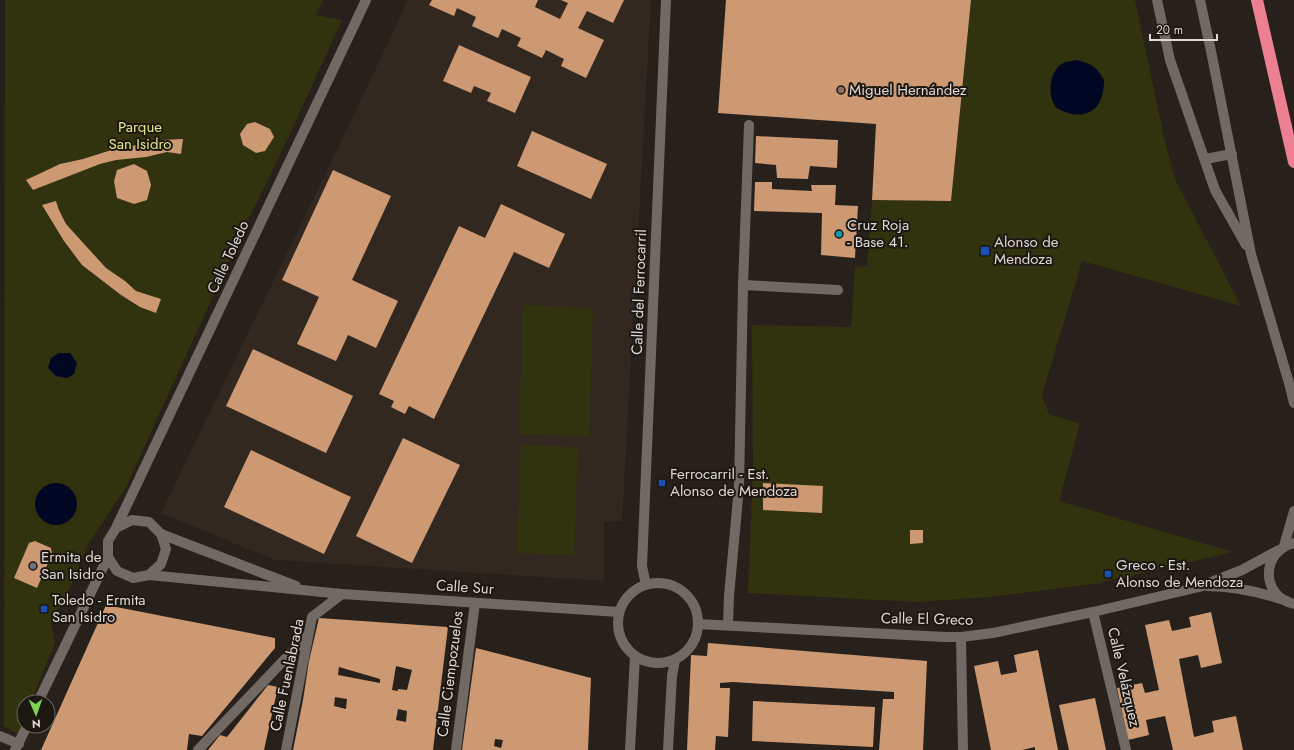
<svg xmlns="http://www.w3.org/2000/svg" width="1294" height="750" font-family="Jost,sans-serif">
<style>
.built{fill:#332820}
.green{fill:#31320e}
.water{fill:#000722}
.building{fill:#cd9973;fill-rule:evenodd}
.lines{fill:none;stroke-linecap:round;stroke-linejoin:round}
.minor{stroke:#716964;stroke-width:10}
.highway{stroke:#ec7f90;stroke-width:12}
.education-dot{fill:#8d6e63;stroke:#1d1712;stroke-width:1.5}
.culture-dot{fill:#0f9aa8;stroke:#1d1712;stroke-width:1.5}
.transit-dot{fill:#1a4fb4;stroke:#1d1712;stroke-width:1.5}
.worship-dot{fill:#6b7280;stroke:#1d1712;stroke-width:1.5}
.labels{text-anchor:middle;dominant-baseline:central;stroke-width:4;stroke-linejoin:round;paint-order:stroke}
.poi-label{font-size:15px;fill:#ded9d6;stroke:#1d1712;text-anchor:start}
.park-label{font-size:15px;fill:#e2e58c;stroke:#1d1712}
.street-label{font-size:15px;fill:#ded9d6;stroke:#1d1712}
</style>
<rect width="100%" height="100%" fill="#27201b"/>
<path class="built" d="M 408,0 L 651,0 L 622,521 L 604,522 L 604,581 L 275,560 L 161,513 L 360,102 Z"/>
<path class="green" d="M 5,0 L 323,0 L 316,15 L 342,20 L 290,134 L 241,235 L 126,487 L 88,545 L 69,589 L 51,624 L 55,643 L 31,702 L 24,702 L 24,720 L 18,734 L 4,726 Z
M 971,0 L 1135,0 L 1164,137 L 1175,179 L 1241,306 L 1082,261 L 1042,395 L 1049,414 L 1080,424 L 1059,501 L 1233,552 L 1123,578 L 1122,577 L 1101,582 L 1101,583 L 991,597 L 915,602 L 748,593 L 753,470 L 752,325 L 851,327 L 855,266 L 867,267 L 872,200 L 930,201 L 945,142 L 943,201 L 951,201 Z
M 523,305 L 593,308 L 589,436 L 519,434 Z
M 521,445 L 578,447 L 574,555 L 517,553 Z"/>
<path class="water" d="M 1077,60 C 1092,64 1097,67 1104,80 C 1104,101 1095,118 1072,114 C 1067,113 1061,111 1057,108 C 1047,98 1049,74 1060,65 C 1064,62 1071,61 1077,60 Z
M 59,353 L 70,353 L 77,363 L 74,374 L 67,378 L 56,376 L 48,368 L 51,358 Z
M35 504a21 21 0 1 1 42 0a21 21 0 1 1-42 0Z"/>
<path class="building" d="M 432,0 L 538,0 L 535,7 L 560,19 L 568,3 L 561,0 L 624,0 L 613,23 L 587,11 L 578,28 L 604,40 L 586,78 L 561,66 L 564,59 L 546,50 L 542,58 L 517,46 L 521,38 L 502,29 L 498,38 L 472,26 L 476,17 L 457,8 L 454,16 L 429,5 Z
M 726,0 L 971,0 L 951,201 L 872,200 L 876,124 L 718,113 Z
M 459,45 L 531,77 L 515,113 L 487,101 L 491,93 L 474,86 L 471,93 L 443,81 Z
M 255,122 L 270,129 L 274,137 L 265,151 L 256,153 L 243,145 L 240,134 L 247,124 Z
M 532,131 L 607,164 L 591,199 L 517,166 Z
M 756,136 L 838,140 L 837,168 L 810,166 L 808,179 L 777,178 L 776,165 L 755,163 Z
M 183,139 L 181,154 L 167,152 L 146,157 L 116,160 L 100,164 L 33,190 L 26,180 L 60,164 L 83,159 L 124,146 L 144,145 L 164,140 Z
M 134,164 L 147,171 L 151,185 L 147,200 L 134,204 L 117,198 L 114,181 L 117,170 Z
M 333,170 L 391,196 L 352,280 L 398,301 L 376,348 L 348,335 L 336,361 L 297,344 L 319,297 L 282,280 Z
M 755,182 L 772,182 L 772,189 L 812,191 L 811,185 L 836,185 L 835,205 L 858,206 L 855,258 L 821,255 L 822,213 L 754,211 Z
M 56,201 L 59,210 L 66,224 L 106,268 L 125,281 L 136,291 L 161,299 L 156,313 L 140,307 L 121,295 L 82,265 L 64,241 L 42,205 Z
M 501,204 L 565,234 L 549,268 L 514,252 L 434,419 L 409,406 L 405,414 L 391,407 L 394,401 L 379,394 L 459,226 L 485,238 Z
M 253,349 L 353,396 L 326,453 L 226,406 Z
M 403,438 L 460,465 L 412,563 L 356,536 Z
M 251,450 L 351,497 L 324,554 L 224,507 Z
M 763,483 L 823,486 L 822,513 L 763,510 Z
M 910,530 L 923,530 L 923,543 L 910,544 Z
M 35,541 L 51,548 L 52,554 L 37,588 L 14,578 L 29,543 Z
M 106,605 L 275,638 L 275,648 L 202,736 L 189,734 L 187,750 L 41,750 Z
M 1211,612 L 1222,663 L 1201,668 L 1198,655 L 1179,659 L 1194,737 L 1214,732 L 1212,721 L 1236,716 L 1243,750 L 1173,750 L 1165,716 L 1146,720 L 1149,735 L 1128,740 L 1117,688 L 1142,683 L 1145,693 L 1159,690 L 1145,625 L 1169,620 L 1172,631 L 1191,627 L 1189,617 Z
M 319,618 L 448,627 L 433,750 L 293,750 L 303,700 L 309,661 ZM 396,666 L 412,670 L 407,690 L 398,689 L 398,691 L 392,690 ZM 339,667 L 380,679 L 380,683 L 338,675 ZM 335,697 L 347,699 L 346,709 L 334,706 ZM 398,709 L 407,711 L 406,722 L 396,720 Z
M 708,643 L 927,661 L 923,750 L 879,750 L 883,699 L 894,699 L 894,692 L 733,682 L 720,683 L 720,688 L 730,688 L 728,737 L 716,736 L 715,750 L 687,750 L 691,655 L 707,656 Z
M 476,648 L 591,678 L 588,750 L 462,750 ZM 495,739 L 503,740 L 501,748 L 494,746 Z
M 1038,650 L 1058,750 L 1035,750 L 1035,747 L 1022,750 L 991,750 L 974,666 L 998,661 L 1001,675 L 1017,672 L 1014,655 Z
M 268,685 L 278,687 L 264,750 L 208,750 L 220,735 L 227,737 Z
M 1095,698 L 1106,750 L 1069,750 L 1059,705 Z
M 753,701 L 875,707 L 873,747 L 752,741 Z"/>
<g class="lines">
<path class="minor" d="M 1157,0 L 1170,60 L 1215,190 L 1246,245
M 1200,0 L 1211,51 L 1251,254 L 1289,383 L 1294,403
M 1205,159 L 1232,154
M 743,285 L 838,290
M 116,528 L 132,520 L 149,522 L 161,534 L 166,549 L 161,564 L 149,575 L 133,578 L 117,571 L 108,557 L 108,541 L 116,528 L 366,0
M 161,534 L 296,586
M 1294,543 C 1261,551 1260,596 1294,604
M 1284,546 L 1294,511
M 149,575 L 342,594 L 619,612
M618 623a40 40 0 1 1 80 0a40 40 0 1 1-80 0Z
M 646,585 L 642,566 L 666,0
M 1207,586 C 1235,586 1260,592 1287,601
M 1093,612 L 1126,750
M 698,624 L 945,637 L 961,637 L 993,633 L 1093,612 L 1199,587 L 1242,570 L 1279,550
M 728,625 L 729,596 L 739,487 L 743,285 L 749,125
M 961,637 L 963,750
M 38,702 L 108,557
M 0,736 L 19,744
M 15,750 L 27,726
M 198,750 L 308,635
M 286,750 L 312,617 L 342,594
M 456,750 L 475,603
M 630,750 L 635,656
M 668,750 L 672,676 L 675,660"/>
<path class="highway" d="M 1257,0 L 1294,162"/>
</g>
<circle class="education-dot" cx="841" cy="90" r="4"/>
<circle class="culture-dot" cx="839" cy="234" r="4"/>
<g class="transit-dot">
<rect x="980" y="246" width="10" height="10" rx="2"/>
<rect x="658" y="479" width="8" height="8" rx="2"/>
<rect x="1104" y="570" width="8" height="8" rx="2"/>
<rect x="40" y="605" width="8" height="8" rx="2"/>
</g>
<circle class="worship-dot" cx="33" cy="566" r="4"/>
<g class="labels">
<g class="poi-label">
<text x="849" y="90">Miguel Hernández</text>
<text x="847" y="225">Cruz Roja<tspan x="847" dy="17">- Base 41.</tspan></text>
<text x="994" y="242">Alonso de<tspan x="994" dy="17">Mendoza</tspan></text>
<text x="670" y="474">Ferrocarril - Est.<tspan x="670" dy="17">Alonso de Mendoza</tspan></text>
<text x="41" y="557">Ermita de<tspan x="41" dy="17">San Isidro</tspan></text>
<text x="1116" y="565">Greco - Est.<tspan x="1116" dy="17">Alonso de Mendoza</tspan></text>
<text x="52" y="600">Toledo - Ermita<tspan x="52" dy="17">San Isidro</tspan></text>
</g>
<g class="park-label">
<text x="140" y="127">Parque<tspan x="140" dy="17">San Isidro</tspan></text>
</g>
<g class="street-label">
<text transform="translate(228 257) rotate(-65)">Calle Toledo</text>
<text transform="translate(639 292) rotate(-88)">Calle del Ferrocarril</text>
<text transform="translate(465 587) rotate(4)">Calle Sur</text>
<text transform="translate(927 619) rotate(1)">Calle El Greco</text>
<text transform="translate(450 674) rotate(-83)">Calle Ciempozuelos</text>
<text transform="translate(287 675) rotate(-78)">Calle Fuenlabrada</text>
<text transform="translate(1124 677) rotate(77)">Calle Velázquez</text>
</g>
</g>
<g transform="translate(36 714) rotate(178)"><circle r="19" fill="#1d1712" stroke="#6a6560"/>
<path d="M0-3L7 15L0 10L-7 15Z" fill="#7ed153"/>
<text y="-6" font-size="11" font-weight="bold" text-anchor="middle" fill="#ded9d6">N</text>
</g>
<path d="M1150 34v6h67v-6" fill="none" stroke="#ded9d6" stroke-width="2"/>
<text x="1156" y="34" font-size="12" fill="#ded9d6" stroke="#1d1712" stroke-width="3" paint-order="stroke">20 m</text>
</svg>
